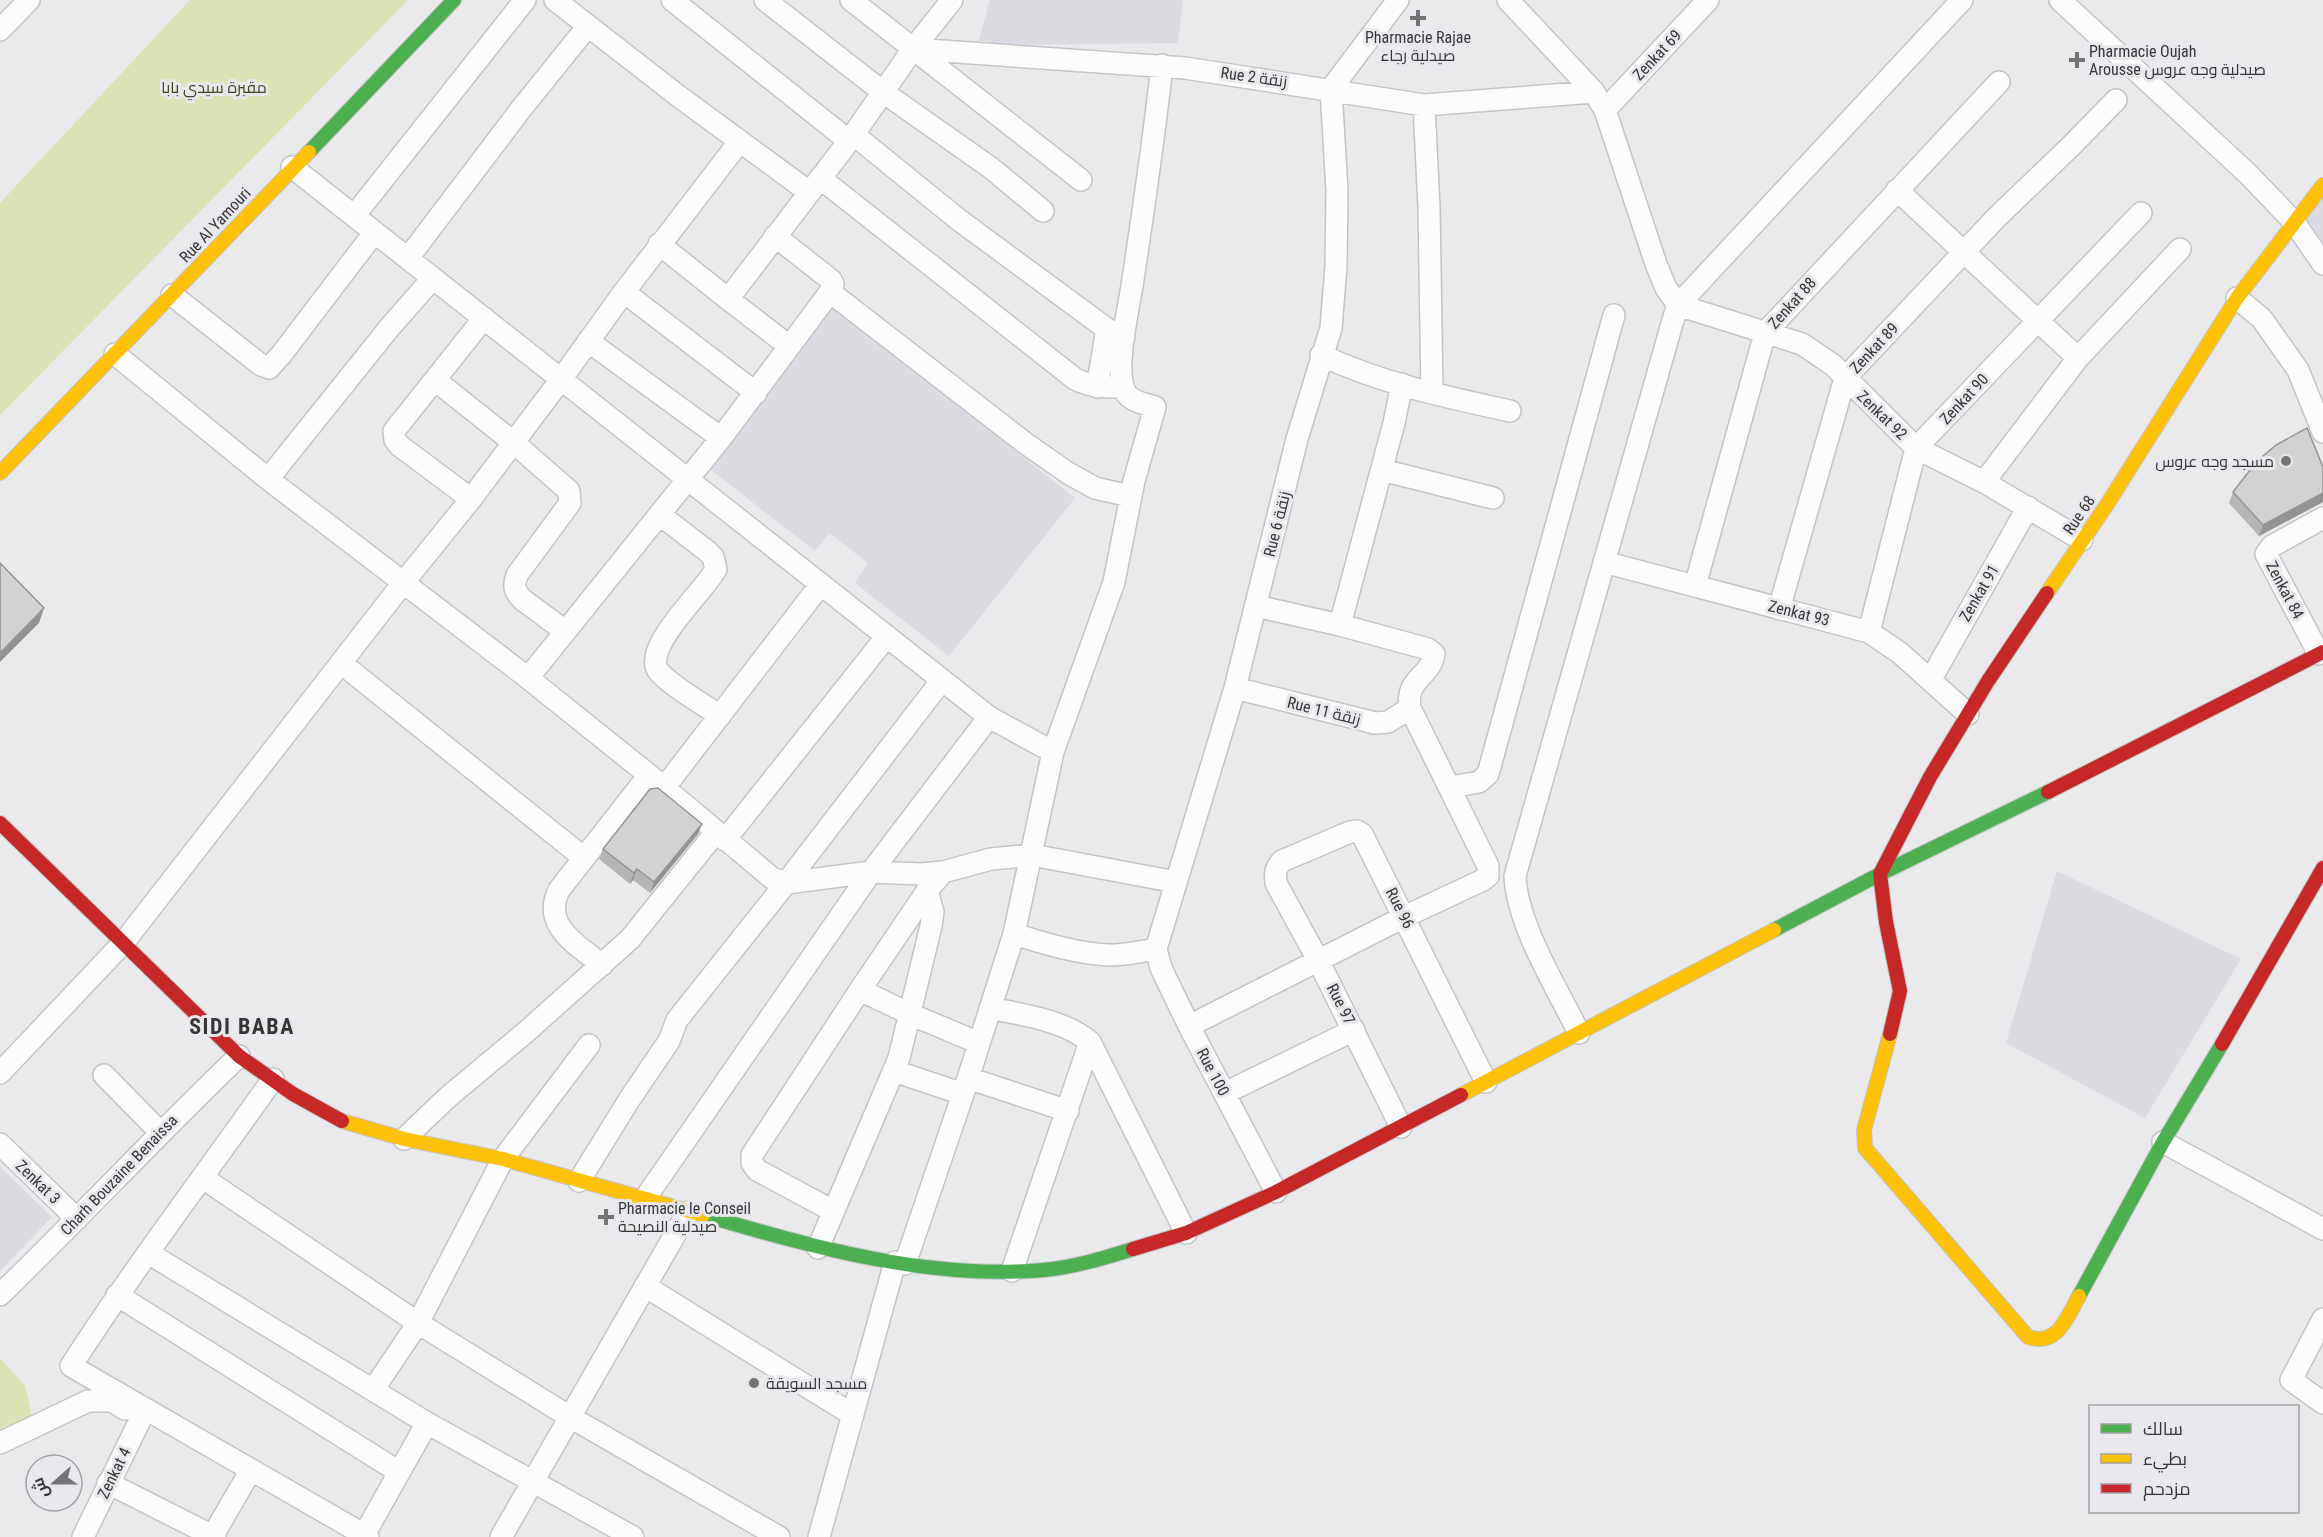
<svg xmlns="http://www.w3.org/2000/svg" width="2323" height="1537" font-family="'Roboto Condensed',Cairo,sans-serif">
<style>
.built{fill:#dddbe2}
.green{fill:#dae4b4}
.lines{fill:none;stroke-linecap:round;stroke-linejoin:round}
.street-casing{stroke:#c4c3c5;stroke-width:24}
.fast-casing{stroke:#c4c3c5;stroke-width:16}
.slow-casing{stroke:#c4c3c5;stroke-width:16}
.jam-casing{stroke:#c4c3c5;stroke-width:16}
.street{stroke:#fcfcfc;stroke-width:21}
.fast{stroke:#4caf50;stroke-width:14}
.slow{stroke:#ffc107;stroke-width:14}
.jam{stroke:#c62828;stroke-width:14}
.wall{fill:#b5b5b5}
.shaded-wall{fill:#949394}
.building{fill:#d3d2d3;stroke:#949394;stroke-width:1.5}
.poi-dot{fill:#747475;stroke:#eae8ec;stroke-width:2}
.labels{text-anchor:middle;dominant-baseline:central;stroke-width:6;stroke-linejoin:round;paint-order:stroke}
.poi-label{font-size:16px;fill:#353536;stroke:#eae8ec;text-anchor:start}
.street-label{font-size:16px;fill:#353536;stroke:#eae8ec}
.park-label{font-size:16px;fill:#3c451d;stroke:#eae8ec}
.district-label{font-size:22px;font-weight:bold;letter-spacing:1.5px;fill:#353536;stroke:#eae8ec}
</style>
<rect width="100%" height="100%" fill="#eae9eb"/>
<path class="built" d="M 990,0 L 1183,0 L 1178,43 L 1002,45 L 979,40 Z
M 2323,195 L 2323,246 L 2304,216 Z
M 828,303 L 1075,498 L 949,656 L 855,583 L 868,563 L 829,533 L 815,551 L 706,466 Z
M 2057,871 L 2241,959 L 2145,1118 L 2006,1043 Z
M 0,1167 L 52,1217 L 0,1271 Z"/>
<path class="green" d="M 190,0 L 408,0 L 0,415 L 0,203 Z
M 0,1358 L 25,1386 L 32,1417 L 0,1429 Z"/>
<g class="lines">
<defs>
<path id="street" d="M 555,0 L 677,95 L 809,192
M 672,0 L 849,141
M 765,0 L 883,92 L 991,168 L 1043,211
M 851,0 L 1081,180
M 1508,0 L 1594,92 L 1605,110 L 1656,264 L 1666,288 L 1678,305 L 1802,344 L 1833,365 L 1916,448 L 1984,482 L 2082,540
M 2060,0 L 2248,174 L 2294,222 L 2323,264
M 0,30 L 29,0
M 913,49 L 1185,68 L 1424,105 L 1594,92
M 1331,89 L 1398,0
M 1424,105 L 1429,207 L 1432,392
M 1605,110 L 1708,0
M 853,134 L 959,220 L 1107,329 L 1124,337
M 292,167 L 989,717 L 1053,752
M 820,178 L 1075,379 C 1091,387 1105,387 1123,387
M 1897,190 L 2078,358
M 354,216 L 525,0
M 659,244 L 728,299 L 849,141 L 913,49 L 952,0
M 408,258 L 521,109 L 588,26
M 624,292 L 756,393
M 830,292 L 1025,443 L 1068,473 L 1095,488 L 1130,496
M 172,295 L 261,365 L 269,368 L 281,355 L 374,233
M 2237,298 L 2262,319 L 2298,370 L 2323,432
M 728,299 L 789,346
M 588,341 L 721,438
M 115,354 L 268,479 L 528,678 L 649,775 L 772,878 L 786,883 L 871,872 L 921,874 L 943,872 L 991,859 L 1032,855 L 1176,882
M 1321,355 C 1380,383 1446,397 1510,411
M 435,380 L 513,442 L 569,491 L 570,503 L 517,575 C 513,586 514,591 523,600 L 565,631
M 1097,387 L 1107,329
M 1382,470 L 1493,498
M 268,479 L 390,327 L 433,278
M 1984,482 L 2078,358 L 2180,249
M 471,499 L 400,446 L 395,440 L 394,431 L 484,318
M 660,515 L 707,551 L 713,557 L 716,569 C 705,591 638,650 660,673 C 675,689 702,703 720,716
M 1604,562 L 1869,632 L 1900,653 L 1968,714
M 1695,586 L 1765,333 L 1999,82
M 1779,609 L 1845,378 L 1997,217 L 2070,147 L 2116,100
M 1340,625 L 1394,423 L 1402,384
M 1869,632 L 1916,448 L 2141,213
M 2319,654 L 2266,554 L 2272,546 L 2323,518
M 341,663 L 584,858
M 528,678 L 721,438 L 830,292 L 833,284 L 831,280 L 775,236
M 1931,679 L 2028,507
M 1235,688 L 1375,723 L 1388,722 L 1410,708
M 1450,787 L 1479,782 L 1488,774 L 1614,315
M 664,788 L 821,584
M 725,840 L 887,636
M 1014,934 C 1044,943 1077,954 1110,955 C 1125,955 1140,952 1156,949
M 1156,949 L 1235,688 L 1297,439 L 1331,328 L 1336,266 L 1337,191 L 1331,89
M 1156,949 L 1161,968 L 1189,1026 L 1276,1192
M 602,965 C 578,945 541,926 559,890 L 649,775
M 860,990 L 910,1014 L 979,1043
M 990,1008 C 1023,1015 1064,1020 1090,1042 L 1186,1233
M 1189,1026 L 1404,917 L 1483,880 L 1488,876 L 1488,866 L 1410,708 C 1405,678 1431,677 1434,654 L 1428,649 L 1340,625 L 1256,606
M 1579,1033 C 1557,988 1517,925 1515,876 L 1673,320 L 1678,305 L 1962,0
M 894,1071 L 963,1094
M 0,1073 L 124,942 L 403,583 L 471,499 L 562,378 L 624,292 L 740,141
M 104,1075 L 160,1132
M 968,1078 L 1068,1111
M 273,1079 C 205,1175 134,1268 71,1366 L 368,1537
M 1225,1093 L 1354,1030
M 1401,1127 L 1318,960 L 1276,883 C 1275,873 1275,868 1282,861 L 1350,832 L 1357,831 L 1362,834 L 1486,1082
M 404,1139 L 448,1097 L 526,1032 L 630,939 L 716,832
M 2163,1142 L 2323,1229
M 0,1144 L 77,1219
M 203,1178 L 418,1323 L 570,1417 L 779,1537
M 579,1181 L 629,1100 L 669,1041 L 677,1020 L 786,883 L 942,680
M 644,1200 L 871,872 L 989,717
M 833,1211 L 757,1170 L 752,1163 L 752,1155 L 860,990 L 927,891 L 943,872
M 818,1248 L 899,1058 L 931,926 L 933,912 L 927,891
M 150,1254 L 427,1423 L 633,1537
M 905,1264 L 963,1094 L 1014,934 L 1053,752 L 1114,582 L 1134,481 L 1155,407 C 1142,403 1126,401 1123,386 C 1116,362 1128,311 1132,286 C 1143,213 1154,139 1162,65
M 1012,1271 L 1090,1042
M 645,1286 L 853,1415
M 0,1295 C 81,1216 158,1134 239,1056
M 117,1295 L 399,1472
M 2323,1319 L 2291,1380 L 2323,1403
M 373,1390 L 418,1323 L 503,1159 L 589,1045
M 0,1443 L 88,1401 L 112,1401 L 125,1409
M 108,1483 L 215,1537
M 364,1535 L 427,1423
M 83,1537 L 145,1410
M 212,1537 L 251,1470
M 501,1537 L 688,1212
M 819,1537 L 895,1262"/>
<path id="fast" d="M 309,152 L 454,0
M 1774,930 L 1880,874 L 2048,792
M 703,1215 C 813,1247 928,1280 1044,1270 C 1075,1267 1104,1258 1133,1249
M 2079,1296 L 2163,1142 L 2222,1044"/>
<path id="slow" d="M 0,473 L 309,152
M 2047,593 L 2108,503 L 2237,298 L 2323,185
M 1890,1034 L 1864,1130 L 1865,1148 L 2028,1337 C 2058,1347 2067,1317 2079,1296
M 1461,1095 L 1774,930
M 342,1121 L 404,1139 L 503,1159 L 703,1215"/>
<path id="jam" d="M 2048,792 L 2323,652
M 0,823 L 239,1056 L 293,1094 L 342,1121
M 1890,1034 L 1900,991 L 1886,922 L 1880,874 L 1930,777 L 1988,681 L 2047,593
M 2222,1044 L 2323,868
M 1133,1249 L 1186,1233 L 1276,1192 L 1461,1095"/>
</defs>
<use href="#street" class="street-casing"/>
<use href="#fast" class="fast-casing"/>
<use href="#slow" class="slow-casing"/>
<use href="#jam" class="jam-casing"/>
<use href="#street" class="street"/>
<use href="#fast" class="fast"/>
<use href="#slow" class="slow"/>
<use href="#jam" class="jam"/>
</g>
<path class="wall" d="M 2323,467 L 2323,502 L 2259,536 L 2229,503 L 2233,492 Z
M 698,834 L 650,893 L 633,880 L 630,884 L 599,859 L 603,849 Z"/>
<path class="shaded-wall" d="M 2323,493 L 2323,502 L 2259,536 L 2263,525 Z
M 44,608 L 39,623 L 0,662 L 0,653 Z
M 702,824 L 698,834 L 650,893 L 654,882 Z
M 637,869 L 633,880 L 630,884 L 634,873 Z"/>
<path class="building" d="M 2307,428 L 2323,467 L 2323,493 L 2263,525 L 2233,492 L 2257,461 L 2276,445 Z
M 0,563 L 44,608 L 0,653 Z
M 658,788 L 702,824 L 654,882 L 637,869 L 634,873 L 603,849 L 650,789 Z"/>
<g class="poi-dot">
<path d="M1415 9h6v6h6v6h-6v6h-6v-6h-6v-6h6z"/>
<path d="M2074 51h6v6h6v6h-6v6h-6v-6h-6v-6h6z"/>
<circle cx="2286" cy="461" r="6"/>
<path d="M603 1208h6v6h6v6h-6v6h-6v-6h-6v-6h6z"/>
<circle cx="754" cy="1383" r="6"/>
</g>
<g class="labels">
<g class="poi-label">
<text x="1418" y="37" text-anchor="middle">Pharmacie Rajae<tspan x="1418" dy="18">صيدلية رجاء</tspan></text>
<text x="2089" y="51">Pharmacie Oujah<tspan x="2089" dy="18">Arousse صيدلية وجه عروس</tspan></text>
<text x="2274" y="461" text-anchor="end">مسجد وجه عروس</text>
<text x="618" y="1208">Pharmacie le Conseil<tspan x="618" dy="18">صيدلية النصيحة</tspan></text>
<text x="766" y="1383">مسجد السويقة</text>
</g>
<g class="street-label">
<text transform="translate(1657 55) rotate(-47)">Zenkat 69</text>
<text transform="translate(1254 77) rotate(8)">Rue 2 زنقة</text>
<text transform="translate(215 225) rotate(-47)">Rue Al Yamouri</text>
<text transform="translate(1792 303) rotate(-48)">Zenkat 88</text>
<text transform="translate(1874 348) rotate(-47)">Zenkat 89</text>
<text transform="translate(1964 399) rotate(-47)">Zenkat 90</text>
<text transform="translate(1882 415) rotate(44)">Zenkat 92</text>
<text transform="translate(2079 515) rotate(-56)">Rue 68</text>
<text transform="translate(1277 524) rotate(-76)">Rue 6 زنقة</text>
<text transform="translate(2285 590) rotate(62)">Zenkat 84</text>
<text transform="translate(1979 593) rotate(-60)">Zenkat 91</text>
<text transform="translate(1799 613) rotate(14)">Zenkat 93</text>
<text transform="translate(1324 711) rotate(14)">Rue 11 زنقة</text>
<text transform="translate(1400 908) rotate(63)">Rue 96</text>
<text transform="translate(1341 1004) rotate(63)">Rue 97</text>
<text transform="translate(1213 1072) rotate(62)">Rue 100</text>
<text transform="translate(119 1175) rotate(-46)">Charh Bouzaine Benaissa</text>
<text transform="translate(38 1182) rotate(44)">Zenkat 3</text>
<text transform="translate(114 1473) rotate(-64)">Zenkat 4</text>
</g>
<g class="park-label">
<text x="214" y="87">مقبرة سيدي بابا</text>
</g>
<g class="district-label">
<text x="242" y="1026">SIDI BABA</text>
</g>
</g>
<rect x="2089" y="1405" width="210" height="108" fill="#eae8ec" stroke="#a2a0a3" stroke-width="1.5"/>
<rect x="2101" y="1424" width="30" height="9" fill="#4caf50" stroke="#a2a0a3" stroke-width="1.5"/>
<text x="2143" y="1435" font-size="18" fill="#353536">سالك</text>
<rect x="2101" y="1454" width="30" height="9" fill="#ffc107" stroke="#a2a0a3" stroke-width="1.5"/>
<text x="2143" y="1465" font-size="18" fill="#353536">بطيء</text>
<rect x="2101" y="1484" width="30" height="9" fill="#c62828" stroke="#a2a0a3" stroke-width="1.5"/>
<text x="2143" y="1495" font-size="18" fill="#353536">مزدحم</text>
<g transform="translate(54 1483) rotate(249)"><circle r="28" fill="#eae8ec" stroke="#a2a0a3" stroke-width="1.5"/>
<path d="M0-4.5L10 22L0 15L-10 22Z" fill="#747475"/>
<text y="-9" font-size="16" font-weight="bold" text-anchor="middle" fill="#353536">ش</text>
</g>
</svg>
